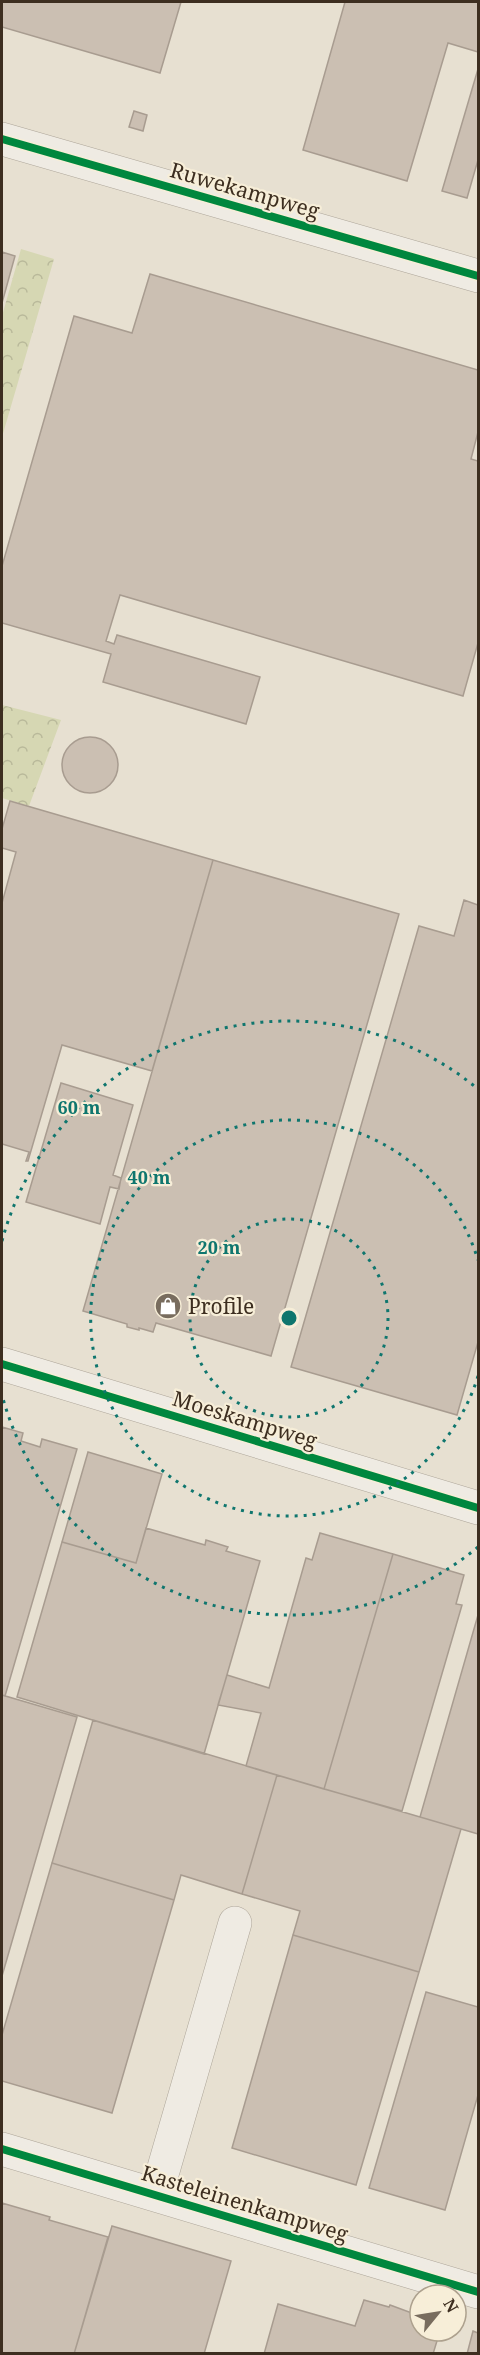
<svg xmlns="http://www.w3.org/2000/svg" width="480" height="2355" font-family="'Noto Serif',serif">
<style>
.forest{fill:url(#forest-crowns)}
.building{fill:#cbbfb2;stroke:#a89c90;stroke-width:1.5}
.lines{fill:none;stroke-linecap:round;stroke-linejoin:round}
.minor-casing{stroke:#ada599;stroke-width:34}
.minor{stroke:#efebe3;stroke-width:33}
.cycleway-casing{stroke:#f7eed8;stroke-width:11}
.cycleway{stroke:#00873e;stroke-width:8}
.ring{fill:none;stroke:#0f766e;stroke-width:3;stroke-dasharray:3 6}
.labels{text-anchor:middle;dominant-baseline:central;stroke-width:4.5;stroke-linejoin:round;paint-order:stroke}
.street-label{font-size:21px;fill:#3d2e20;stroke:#f7eed8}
.poi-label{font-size:21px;fill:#3d2e20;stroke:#f7eed8;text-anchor:start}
.centre{fill:#0f766e;stroke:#f7eed8;stroke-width:3}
.ring-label{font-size:18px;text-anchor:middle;font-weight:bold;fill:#0f766e;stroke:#f7eed8;stroke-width:4.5;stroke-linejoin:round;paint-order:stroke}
</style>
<defs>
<pattern id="forest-crowns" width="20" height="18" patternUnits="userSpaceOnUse" patternTransform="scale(1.5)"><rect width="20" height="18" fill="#d6d7b3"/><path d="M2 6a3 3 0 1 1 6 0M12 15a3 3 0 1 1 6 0" fill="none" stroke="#b9b99a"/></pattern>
</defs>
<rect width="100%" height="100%" fill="#e7e0d1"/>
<path class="forest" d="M 21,249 L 54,259 L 2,437 L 2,316 Z
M 2,705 L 61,720 L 29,806 L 2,798 Z"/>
<path class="building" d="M 2,2 L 181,2 L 160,73 L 2,27 Z
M 345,2 L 478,2 L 478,52 L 448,43 L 407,181 L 303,150 Z
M 478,69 L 478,160 L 467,198 L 442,191 Z
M 134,111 L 147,115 L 143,131 L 129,127 Z
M 2,252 L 15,256 L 2,303 Z
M 150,274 L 478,370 L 478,432 L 471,459 L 478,461 L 478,643 L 463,696 L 120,595 L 106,641 L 114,644 L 117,635 L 260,677 L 246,724 L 103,682 L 111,654 L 2,623 L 2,566 L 74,316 L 132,333 Z
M62 765a28 28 0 1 1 56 0a28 28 0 1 1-56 0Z
M 10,801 L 213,860 L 152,1071 L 62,1045 L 28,1161 L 26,1161 L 29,1152 L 2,1144 L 2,903 L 16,852 L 2,848 L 2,829 Z
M 213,860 L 399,914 L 271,1356 L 156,1323 L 153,1332 L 139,1328 L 139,1330 L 127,1327 L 127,1324 L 83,1311 Z
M 464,900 L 478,905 L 478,1342 L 457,1415 L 291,1367 L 419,926 L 454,936 Z
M 61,1083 L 133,1105 L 113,1175 L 121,1178 L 119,1189 L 110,1187 L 100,1224 L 26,1202 Z
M 2,1427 L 23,1433 L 21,1441 L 40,1447 L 42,1439 L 77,1449 L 5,1696 L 2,1695 Z
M 88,1452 L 162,1474 L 136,1563 L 62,1542 Z
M 146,1528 L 205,1545 L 206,1540 L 228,1547 L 226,1551 L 260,1561 L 204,1754 L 17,1697 L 62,1542 L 136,1563 Z
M 320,1533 L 393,1554 L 324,1789 L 246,1766 L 261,1713 L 218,1705 L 227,1675 L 269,1688 L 306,1558 L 312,1560 Z
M 393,1554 L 464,1575 L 456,1604 L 462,1605 L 402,1811 L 324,1789 Z
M 478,1615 L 478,1834 L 420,1817 Z
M 2,1695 L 77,1717 L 2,1976 Z
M 93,1720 L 277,1775 L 242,1894 L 181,1875 L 174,1900 L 52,1863 Z
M 277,1775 L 461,1829 L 419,1972 L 293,1935 L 300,1911 L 242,1894 Z
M 52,1863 L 174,1900 L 112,2113 L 2,2081 L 2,2035 Z
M 293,1935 L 419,1972 L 356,2185 L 232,2148 Z
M 426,1992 L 478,2007 L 478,2095 L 445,2210 L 369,2188 Z
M 2,2203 L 50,2217 L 49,2220 L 108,2237 L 74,2354 L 2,2354 Z
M 112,2226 L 231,2261 L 204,2354 L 74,2354 Z
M 364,2300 L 389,2307 L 390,2305 L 420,2316 L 420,2331 L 440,2331 L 433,2354 L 264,2354 L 278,2304 L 355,2326 Z
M 473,2331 L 478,2333 L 478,2354 L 467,2354 Z"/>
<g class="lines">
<defs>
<path id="minor" d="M 2,139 L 478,276
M 2,1364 L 478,1508
M 2,2149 L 478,2292
M 156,2195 L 235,1923"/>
</defs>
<use href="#minor" class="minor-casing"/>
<use href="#minor" class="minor"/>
<defs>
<path id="cycleway" d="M 2,139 L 478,276
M 2,1364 L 478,1508
M 2,2149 L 478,2292"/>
</defs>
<use href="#cycleway" class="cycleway-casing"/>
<use href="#cycleway" class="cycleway"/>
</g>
<g class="ring">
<circle cx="289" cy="1318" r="99"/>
<path d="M478 1376A198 198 0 1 1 478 1260"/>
<path d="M478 1547A297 297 0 0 1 2 1395M2 1241A297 297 0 0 1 478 1089"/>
</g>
<defs>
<symbol id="shop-disc" viewBox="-11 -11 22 22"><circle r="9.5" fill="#786c5e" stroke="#f7eed8"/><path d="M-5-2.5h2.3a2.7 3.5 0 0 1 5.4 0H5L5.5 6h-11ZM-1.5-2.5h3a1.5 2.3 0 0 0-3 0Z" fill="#fff"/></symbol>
</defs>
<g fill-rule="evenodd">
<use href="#shop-disc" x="153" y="1291" width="30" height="30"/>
</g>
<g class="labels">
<g class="street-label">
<text transform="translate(245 190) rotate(16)">Ruwekampweg</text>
<text transform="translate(245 1419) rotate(17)">Moeskampweg</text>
<text transform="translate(245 2203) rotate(17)">Kasteleinenkampweg</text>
</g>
<g class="poi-label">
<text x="188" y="1306">Profile</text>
</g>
</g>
<circle cx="289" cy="1318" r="9" class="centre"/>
<g class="ring-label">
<text x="79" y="1114">60 m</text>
<text x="149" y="1184">40 m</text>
<text x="219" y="1254">20 m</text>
</g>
<rect width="480" height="2355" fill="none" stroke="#3d2e20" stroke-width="6"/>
<g transform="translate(438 2313) rotate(60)"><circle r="28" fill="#f7eed8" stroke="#ada18e" stroke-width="1.5"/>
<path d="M0-4.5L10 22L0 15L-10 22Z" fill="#786c5e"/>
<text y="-9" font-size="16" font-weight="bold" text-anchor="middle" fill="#3d2e20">N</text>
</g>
</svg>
